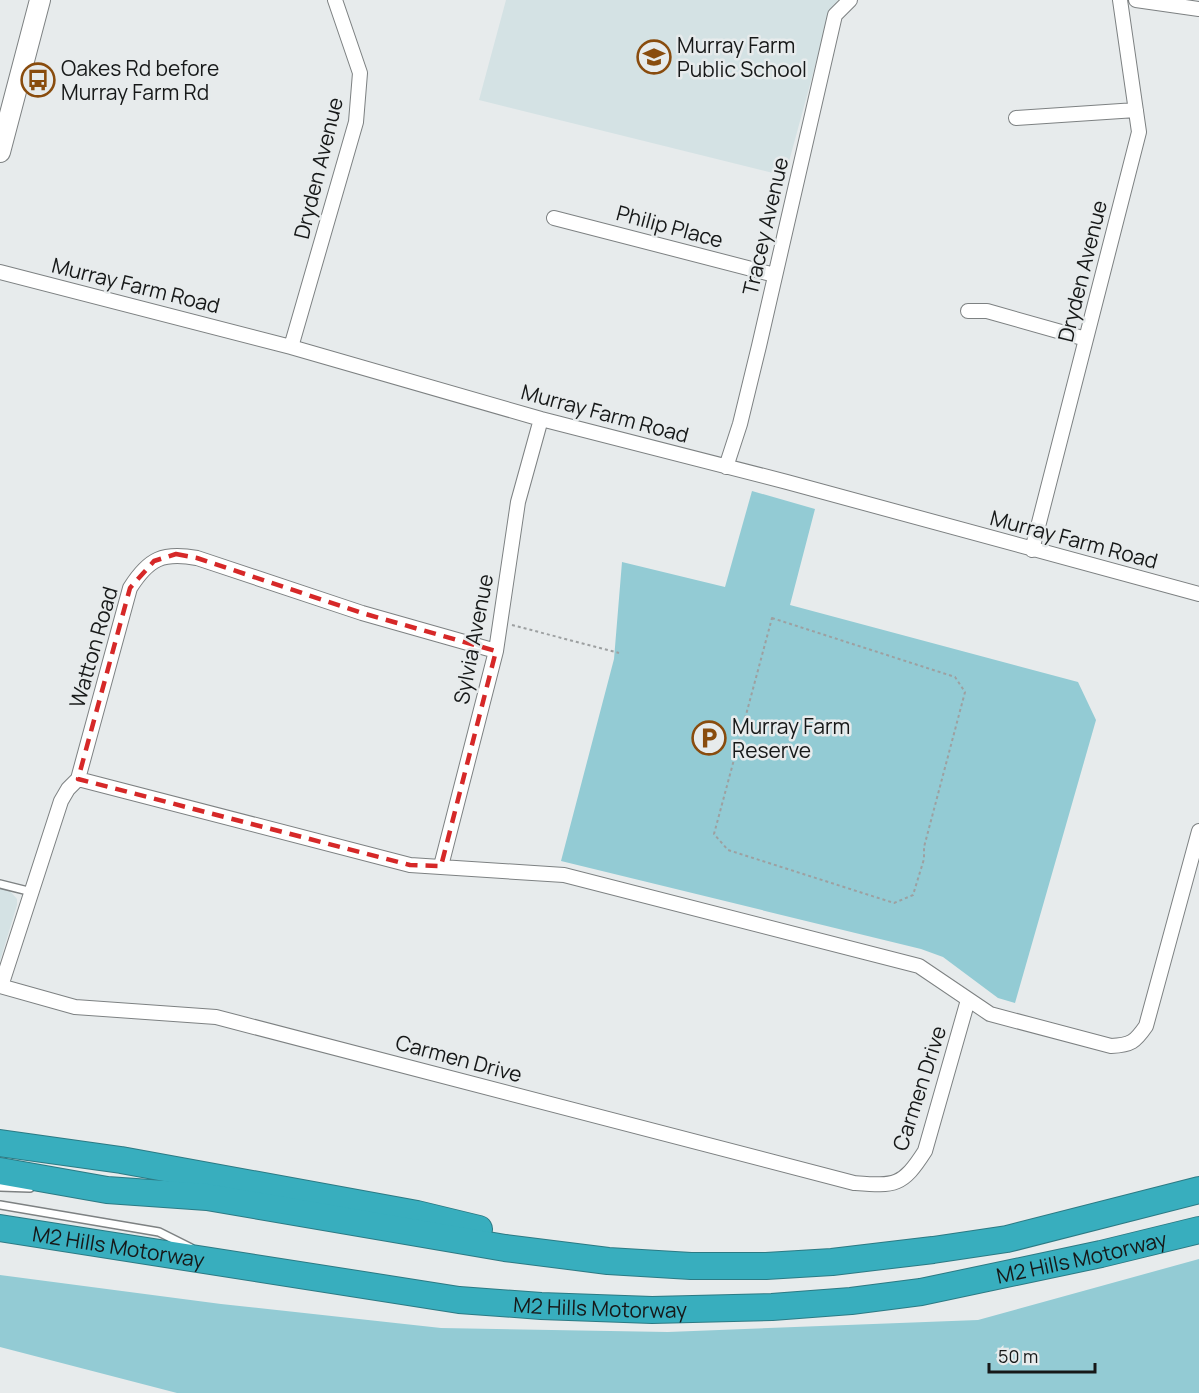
<svg xmlns="http://www.w3.org/2000/svg" width="1199" height="1393" font-family="Manrope,sans-serif">
<style>
.built{fill:#d4e2e4}
.green{fill:#93cbd4}
.lines{fill:none;stroke-linecap:round;stroke-linejoin:round}
.lane-casing{stroke:#7d8182;stroke-width:10}
.street-casing{stroke:#7d8182;stroke-width:16}
.secondary-casing{stroke:#7d8182;stroke-width:22}
.highway-casing{stroke:#2c7a84;stroke-width:28}
.path{stroke:#9da0a1;stroke-width:2;stroke-dasharray:3 3;stroke-linecap:butt}
.lane{stroke:#fff;stroke-width:7}
.street{stroke:#fff;stroke-width:14}
.secondary{stroke:#fff;stroke-width:20}
.highway{stroke:#38aebe;stroke-width:26}
.marked{fill:none;stroke:#d62828;stroke-width:4.5;stroke-dasharray:12 8;stroke-linejoin:round}
.labels{text-anchor:middle;dominant-baseline:central;stroke-width:5;stroke-linejoin:round;paint-order:stroke}
.poi-label{font-size:21px;fill:#161818;stroke:#e7ebec;text-anchor:start}
.street-label{font-size:21px;fill:#161818;stroke:#e7ebec}
</style>
<rect width="100%" height="100%" fill="#e7ebec"/>
<path class="built" d="M 506,0 L 838,0 L 829,15 L 785,176 L 479,100 Z
M 0,888 L 9,890 L 17,899 L 17,905 L 0,961 Z"/>
<path class="green" d="M 752,491 L 815,509 L 790,605 L 1078,682 L 1096,720 L 1015,1003 L 998,998 L 943,957 L 921,949 L 561,861 L 614,659 L 622,562 L 725,587 Z
M 1199,1259 L 1199,1393 L 177,1393 L 0,1347 L 0,1275 L 221,1304 L 441,1328 L 668,1332 L 978,1320 Z"/>
<g class="lines">
<defs>
<path id="lane" d="M 0,884 L 32,892
M 0,1187 L 30,1188
M 0,1205 L 159,1232 L 191,1248"/>
<path id="street" d="M 1136,0 L 1199,9
M 1016,118 L 1136,110
M 554,218 L 775,275
M 0,272 L 291,347 L 541,419 L 787,482 L 1199,594
M 968,311 L 987,311 L 1086,339
M 291,347 L 356,122 L 360,73 L 335,0
M 726,467 L 740,424 L 759,346 L 835,15 L 850,0
M 1032,550 L 1139,132 L 1120,0
M 78,779 L 410,865 L 564,875 L 919,966 L 990,1014 L 1111,1046 C 1131,1045 1135,1042 1146,1026 L 1199,831
M 441,866 L 496,651 L 518,502 L 541,419
M 0,986 L 75,1007 L 216,1017 L 854,1183 C 895,1186 902,1187 925,1151 L 968,1000
M 1,986 L 61,801 L 68,789 L 78,779 L 130,588 C 149,558 163,552 197,558 L 362,613 L 496,651"/>
<path id="secondary" d="M 0,152 L 40,0"/>
<g id="highway">
<path d="M 0,1143 L 121,1160 L 417,1214 L 479,1229"/>
<path d="M 0,1171 L 107,1190 L 207,1197 L 505,1248 L 608,1261 L 691,1266 L 766,1266 L 832,1262 L 933,1250 L 1007,1239 L 1199,1190"/>
<path id="s1" d="M 0,1228 L 459,1300 L 541,1306 L 652,1310 L 772,1307 L 851,1301 L 921,1292 L 1101,1254 L 1199,1230"/>
</g>
</defs>
<use href="#lane" class="lane-casing"/>
<use href="#street" class="street-casing"/>
<use href="#secondary" class="secondary-casing"/>
<use href="#highway" class="highway-casing"/>
<path class="path" d="M 772,618 L 955,677 L 965,692 L 924,847 L 924,859 L 913,895 L 894,903 L 728,850 L 714,834 Z
M 512,625 L 619,653"/>
<use href="#lane" class="lane"/>
<use href="#street" class="street"/>
<use href="#secondary" class="secondary"/>
<use href="#highway" class="highway"/>
</g>
<path class="marked" d="M 176,554 L 197,558 L 362,613 L 496,651 L 441,866 L 410,865 L 78,779 L 130,588 L 154,561 Z"/>
<defs>
<symbol id="school-ring" viewBox="-11 -11 22 22"><circle r="9.5" fill="#e7ebec" stroke="#894c0e" stroke-width="1.5"/><path d="M0-5L7-2L0 1L-7-2ZM-4 1L0 2.5L4 1V4Q0 6-4 4Z" fill="#894c0e"/></symbol>
<symbol id="bus-ring" viewBox="-11 -11 22 22"><circle r="9.5" fill="#e7ebec" stroke="#894c0e" stroke-width="1.5"/><path d="M-5-6H5V4H4V6H2V4H-2V6H-4V4H-5ZM-3.5-4V0h7V-4ZM-3.5 1.2v1.5H-2V1.2ZM2 1.2v1.5H3.5V1.2Z" fill="#894c0e"/></symbol>
<symbol id="parking-ring" viewBox="-11 -11 22 22"><circle r="9.5" fill="#e7ebec" stroke="#894c0e" stroke-width="1.5"/><path d="M-3.5-5.5H1a3.5 3.5 0 0 1 0 7H-1V5.5H-3.5ZM-1-3.4V-.6H.8a1.4 1.4 0 0 0 0-2.8Z" fill="#894c0e"/></symbol>
</defs>
<g fill-rule="evenodd">
<use href="#school-ring" x="635" y="38" width="38" height="38"/>
<use href="#bus-ring" x="19" y="61" width="38" height="38"/>
<use href="#parking-ring" x="690" y="719" width="38" height="38"/>
</g>
<g class="labels">
<g class="poi-label">
<text x="677" y="45">Murray Farm<tspan x="677" dy="24">Public School</tspan></text>
<text x="61" y="68">Oakes Rd before<tspan x="61" dy="24">Murray Farm Rd</tspan></text>
<text x="732" y="726">Murray Farm<tspan x="732" dy="24">Reserve</tspan></text>
</g>
<g class="street-label">
<text transform="translate(318 168) rotate(-76)">Dryden Avenue</text>
<text transform="translate(670 226) rotate(15)">Philip Place</text>
<text transform="translate(765 226) rotate(-77)">Tracey Avenue</text>
<text transform="translate(1082 271) rotate(-76)">Dryden Avenue</text>
<text transform="translate(136 285) rotate(14)">Murray Farm Road</text>
<text transform="translate(605 413) rotate(15)">Murray Farm Road</text>
<text transform="translate(1074 539) rotate(15)">Murray Farm Road</text>
<text transform="translate(473 639) rotate(-79)">Sylvia Avenue</text>
<text transform="translate(93 647) rotate(-74)">Watton Road</text>
<text transform="translate(459 1058) rotate(15)">Carmen Drive</text>
<text transform="translate(919 1088) rotate(-72)">Carmen Drive</text>
<text stroke="none"><textPath href="#s1" startOffset="120">M2 Hills Motorway</textPath></text>
<text stroke="none"><textPath href="#s1" startOffset="1092">M2 Hills Motorway</textPath></text>
<text stroke="none"><textPath href="#s1" startOffset="606">M2 Hills Motorway</textPath></text>
</g>
</g>
<path d="M989 1363v9h106v-9" fill="none" stroke="#161818" stroke-width="3"/>
<text x="998" y="1363" font-size="18" fill="#161818" stroke="#e7ebec" stroke-width="4.5" paint-order="stroke">50 m</text>
</svg>
